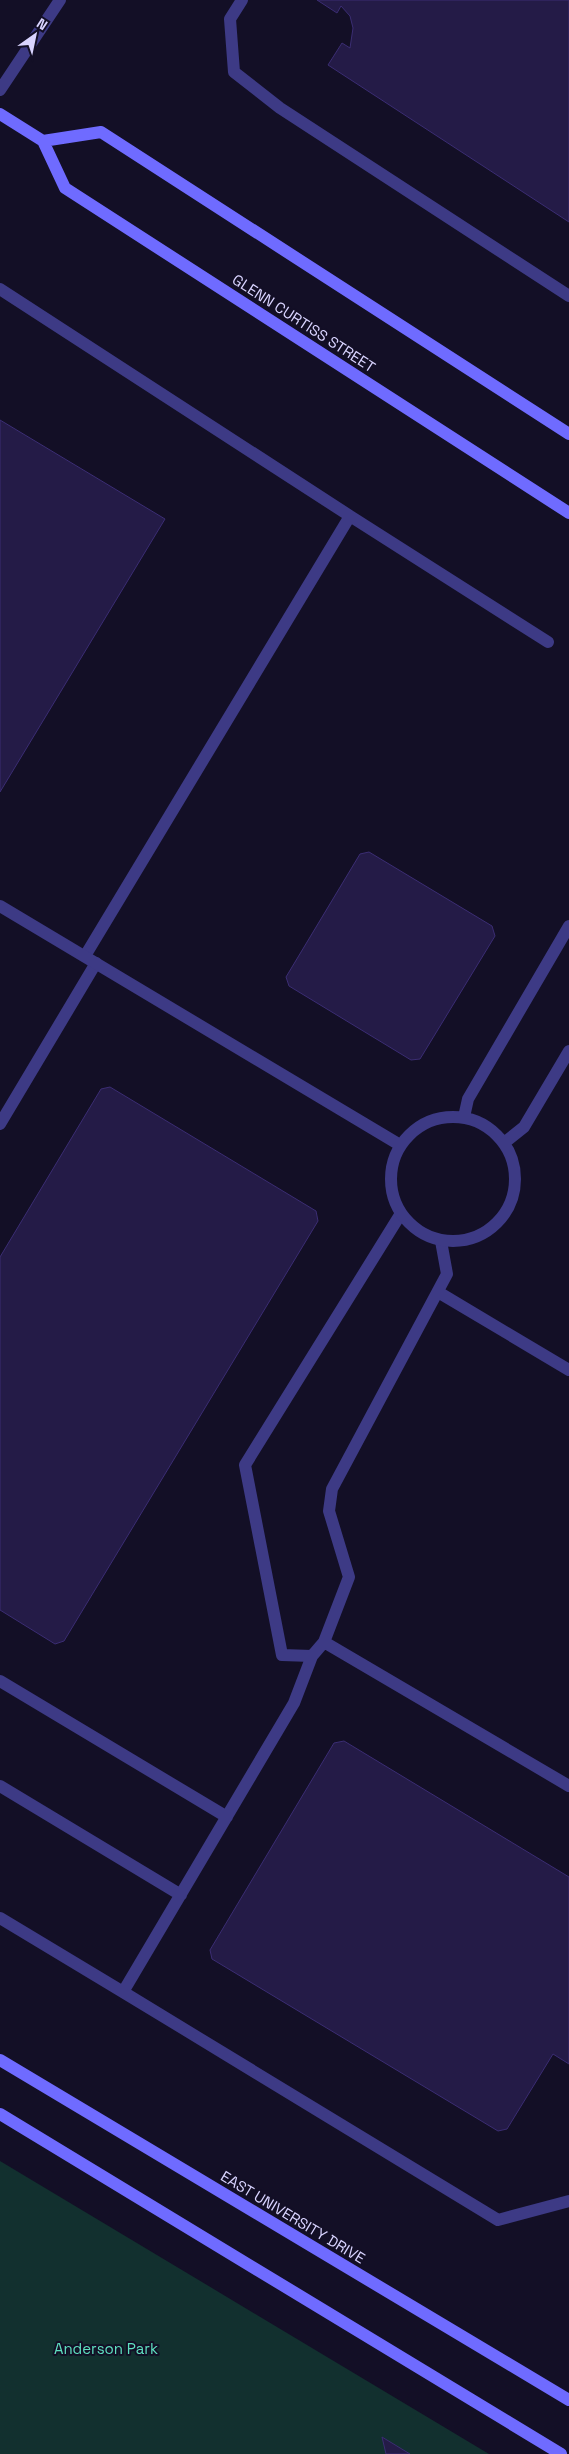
<svg xmlns="http://www.w3.org/2000/svg" width="569" height="2454" font-family="'Space Grotesk',sans-serif">
<style>
.green{fill:#12302f}
.building{fill:#241b47;stroke:#3b2d73}
.lines{fill:none;stroke-linecap:round;stroke-linejoin:round}
.lane{stroke:#3d3a85;stroke-width:12}
.street{stroke:#3d3a85;stroke-width:12}
.secondary{stroke:#6f6bff;stroke-width:12}
.labels{text-anchor:middle;dominant-baseline:central;stroke-width:4;stroke-linejoin:round;paint-order:stroke}
.street-label{font-size:15px;fill:#d9d4ff;stroke:#130f26}
.park-label{font-size:15px;fill:#5fe0c0;stroke:#130f26}
</style>
<rect width="100%" height="100%" fill="#130f26"/>
<path class="green" d="M 0,2161 L 489,2454 L 0,2454 Z"/>
<path class="building" d="M 317,0 L 569,0 L 569,222 L 328,65 L 342,43 L 350,48 L 353,28 L 350,16 L 341,6 L 337,13 Z
M 0,420 L 165,519 L 0,792 Z
M 369,852 L 492,926 L 495,936 L 420,1059 L 411,1060 L 289,986 L 286,977 L 360,854 Z
M 110,1087 L 316,1211 L 318,1221 L 64,1641 L 55,1644 L 0,1610 L 0,1257 L 101,1089 Z
M 344,1741 L 569,1877 L 569,2064 L 553,2054 L 507,2129 L 498,2131 L 212,1959 L 210,1950 L 334,1743 Z
M 382,2437 L 410,2454 L 386,2454 Z"/>
<g class="lines">
<path class="lane" d="M 242,0 L 230,19 L 234,72 L 280,108 L 569,296
M 0,289 L 350,516 L 85,956
M 350,516 L 548,642
M 0,1124 L 96,963
M 400,1215 L 245,1465 L 282,1655 L 312,1656 L 324,1642 L 349,1577 L 329,1511 L 332,1489 L 447,1274 L 441,1241
M 438,1292 L 569,1370
M 324,1642 L 569,1786
M 312,1656 L 294,1703 L 123,1992 L 498,2220 L 569,2201
M 0,1681 L 227,1817
M 0,1786 L 181,1895
M 0,1918 L 123,1992"/>
<path class="street" d="M 0,90 L 60,0
M 0,906 L 400,1145
M391 1179a62 62 0 1 1 124 0a62 62 0 1 1-124 0Z
M 464,1117 L 468,1099 L 569,926
M 504,1143 L 524,1127 L 569,1051"/>
<path class="secondary" d="M 0,114 L 43,141 L 65,188 L 569,513
M 43,141 L 101,132 L 569,434
M 0,2060 L 569,2400
M 0,2114 L 561,2454"/>
</g>
<g class="labels">
<g class="street-label">
<text transform="translate(304 323) rotate(33)">GLENN CURTISS STREET</text>
<text transform="translate(293 2217) rotate(31)">EAST UNIVERSITY DRIVE</text>
</g>
<g class="park-label">
<text x="106" y="2348">Anderson Park</text>
</g>
</g>
<g transform="translate(35 35) rotate(33)" stroke="#130f26" stroke-width="4" paint-order="stroke">
<path d="M0-4L9 19L0 12L-9 19Z" fill="#d9d4ff"/>
<text y="-8" font-size="14" font-weight="bold" text-anchor="middle" fill="#d9d4ff">N</text>
</g>
</svg>
